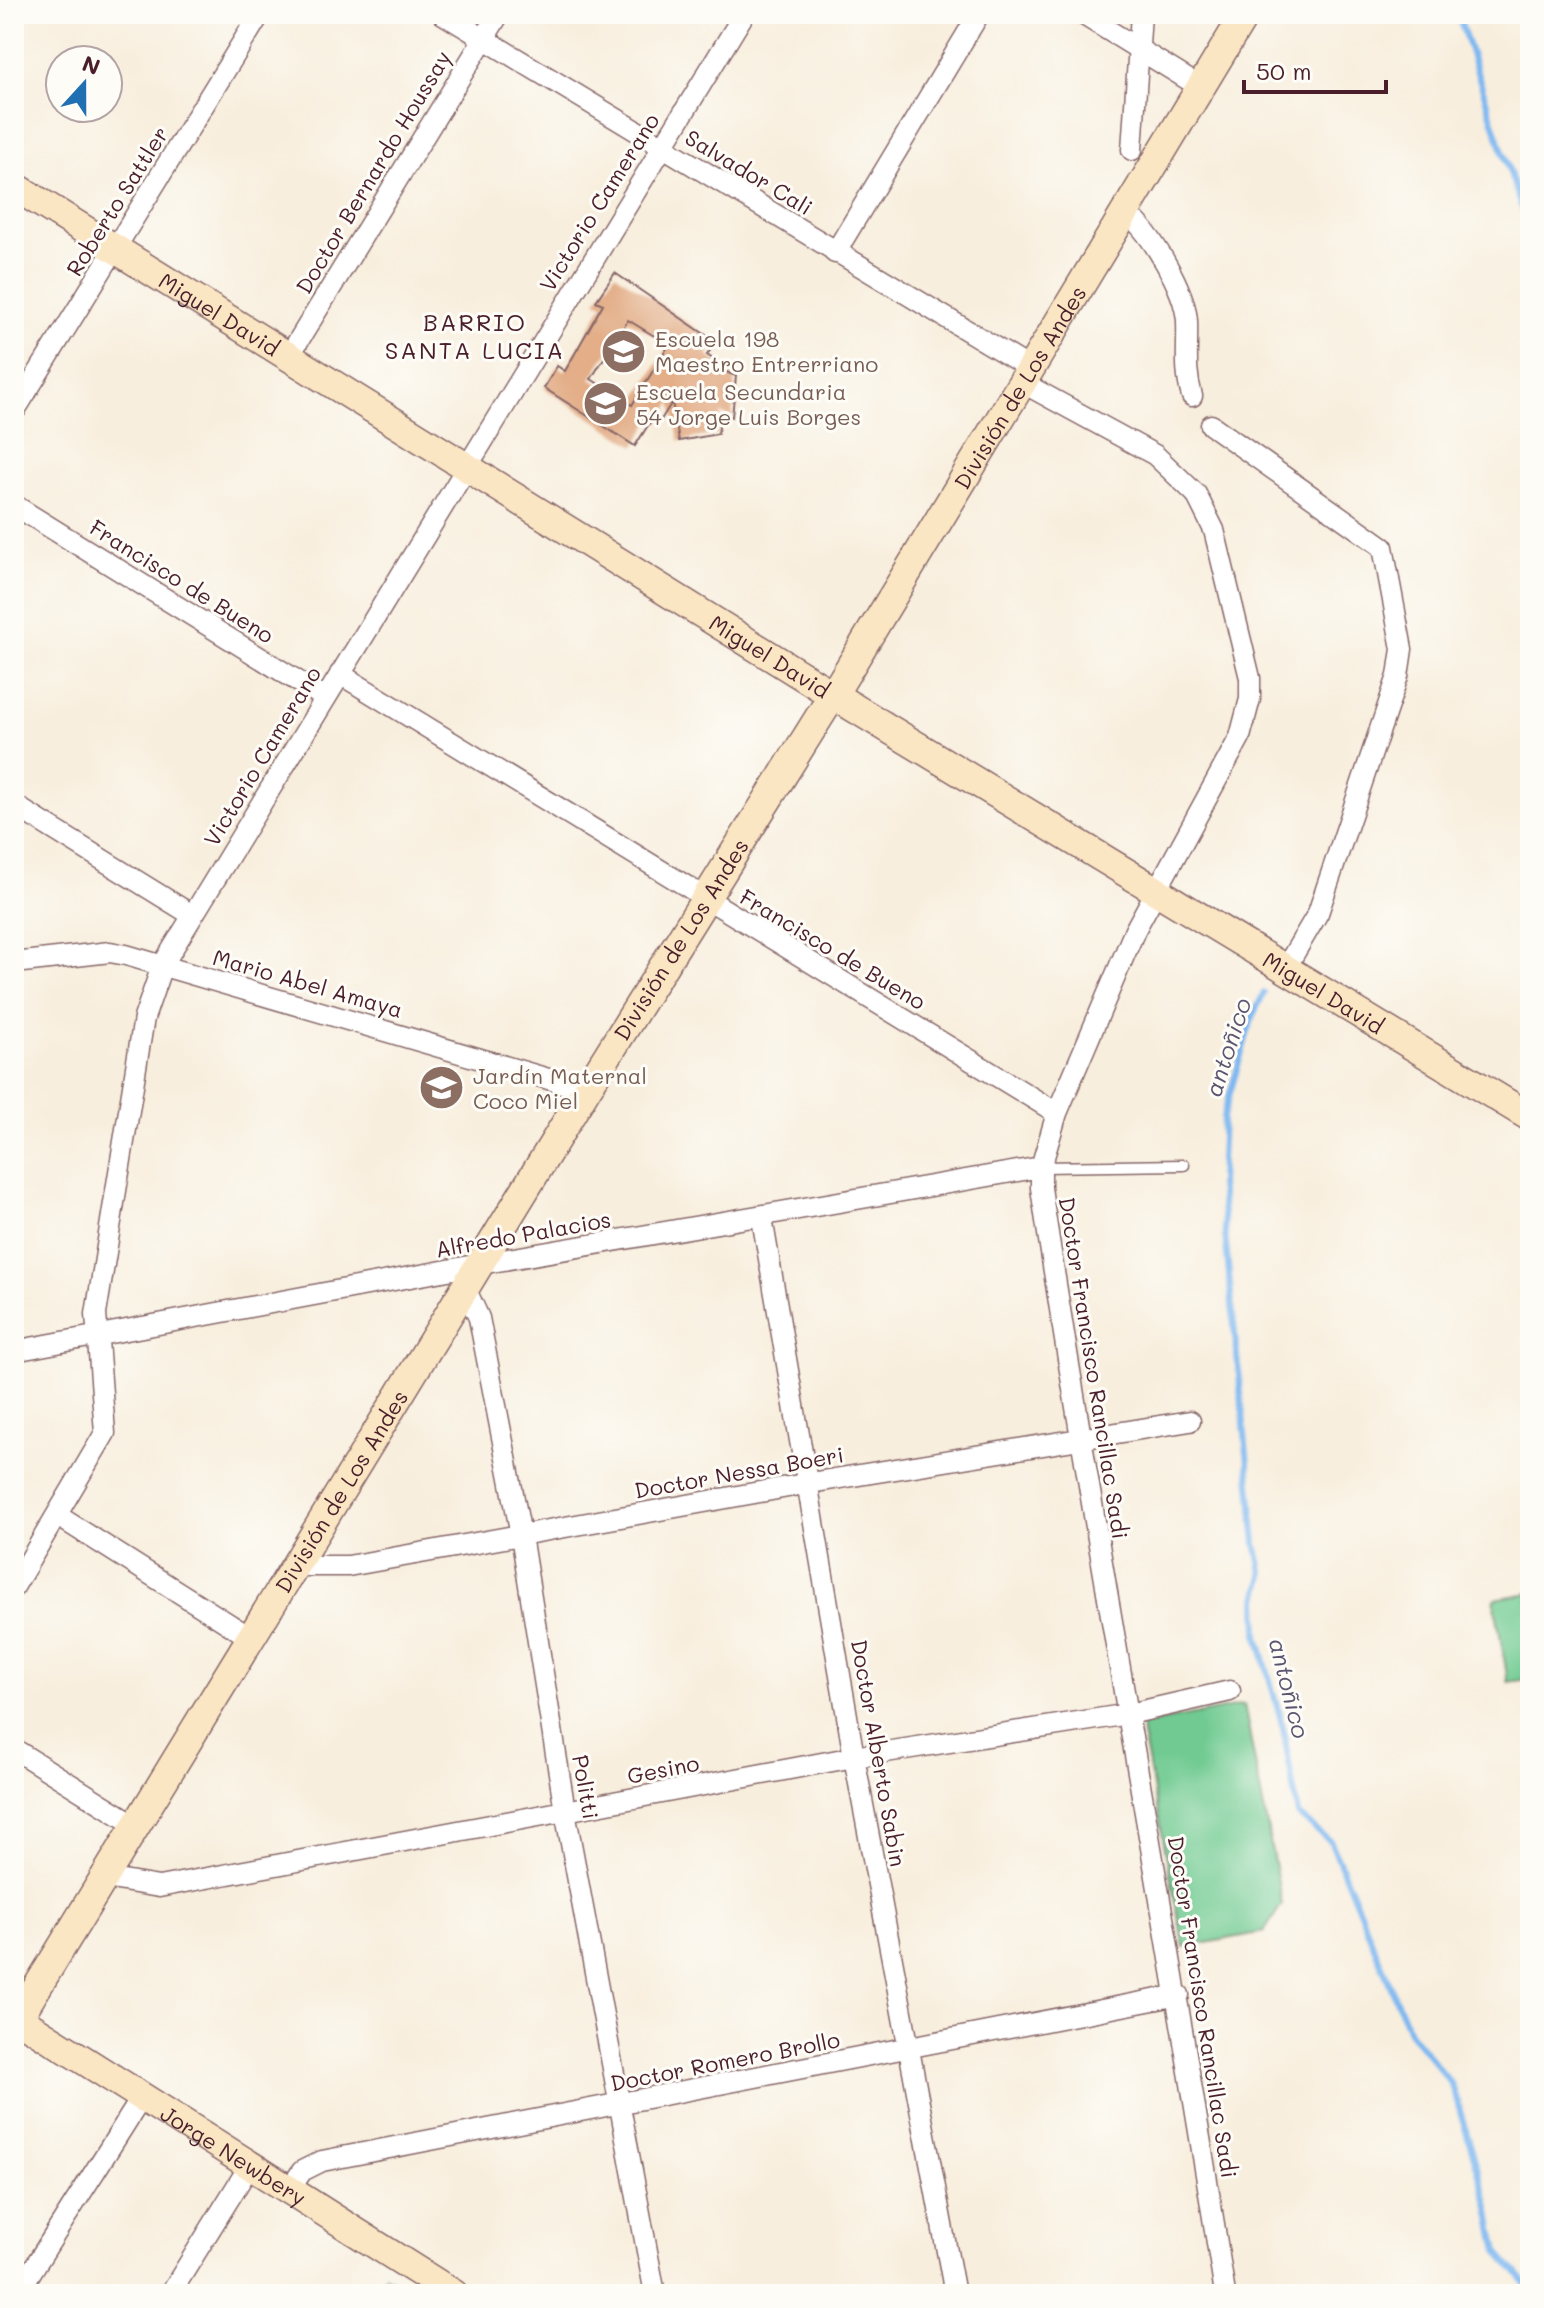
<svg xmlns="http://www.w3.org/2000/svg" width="1544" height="2308" font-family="Mali,sans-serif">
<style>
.green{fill:#70ca91;stroke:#5d745e;stroke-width:2}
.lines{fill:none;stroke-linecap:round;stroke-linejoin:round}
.stream{stroke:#7eb8f0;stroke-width:6}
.building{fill:#e3ae88;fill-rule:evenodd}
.lane-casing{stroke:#876769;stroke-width:13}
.street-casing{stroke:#876769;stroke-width:23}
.secondary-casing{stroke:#876769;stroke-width:31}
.lane{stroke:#fff;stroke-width:10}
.street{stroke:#fff;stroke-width:20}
.secondary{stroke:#fbe6c4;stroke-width:28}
.labels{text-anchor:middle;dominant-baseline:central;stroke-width:6;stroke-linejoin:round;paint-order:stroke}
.street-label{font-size:22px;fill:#4a1f2b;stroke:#fdfcf7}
.education-label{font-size:22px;fill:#785e54;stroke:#fdfcf7;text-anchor:start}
.neighbourhood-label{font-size:24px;letter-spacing:2px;fill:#4a1f2b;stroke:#fdfcf7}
.water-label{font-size:24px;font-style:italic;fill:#5c5570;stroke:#fdfcf7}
</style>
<rect width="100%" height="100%" fill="#fdfcf7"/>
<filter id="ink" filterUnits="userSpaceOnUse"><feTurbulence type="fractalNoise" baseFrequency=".0125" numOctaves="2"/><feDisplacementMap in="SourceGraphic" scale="16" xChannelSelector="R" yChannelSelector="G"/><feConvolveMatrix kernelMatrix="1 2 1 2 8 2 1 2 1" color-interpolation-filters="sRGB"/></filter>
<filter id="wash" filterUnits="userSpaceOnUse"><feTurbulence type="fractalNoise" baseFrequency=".006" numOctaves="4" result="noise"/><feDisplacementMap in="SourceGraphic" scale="32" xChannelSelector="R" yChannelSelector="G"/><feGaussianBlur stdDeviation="1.8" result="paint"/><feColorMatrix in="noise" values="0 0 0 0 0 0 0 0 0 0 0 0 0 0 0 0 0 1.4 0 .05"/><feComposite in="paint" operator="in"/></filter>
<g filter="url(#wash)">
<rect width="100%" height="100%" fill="#f8eedd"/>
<path class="green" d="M 1530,1593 L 1530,1679 L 1508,1682 L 1494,1599 Z
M 1244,1705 L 1282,1904 L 1264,1932 L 1184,1947 L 1141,1725 Z
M 385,2275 L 416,2294 L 373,2294 Z"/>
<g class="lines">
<path class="stream" d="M 1458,14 L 1530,234
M 1264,993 L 1253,1015 L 1223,1117 L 1220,1184 L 1256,1544 L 1263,1575 L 1257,1599 L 1258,1636 L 1283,1728 L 1298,1815 L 1331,1842 L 1409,2031 L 1452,2085 L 1488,2203 L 1498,2252 L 1530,2288"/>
</g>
<g id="blocks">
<path class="building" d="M 615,273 L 716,342 L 707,355 L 716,361 L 716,368 L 736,376 L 732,417 L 721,414 L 718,434 L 679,441 L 672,402 L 659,423 L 652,419 L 635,446 L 544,388 L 557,366 L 565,371 L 603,304 L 596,301 ZM 628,320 L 669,345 L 632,405 L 591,379 Z"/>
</g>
</g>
<g filter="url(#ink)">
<use href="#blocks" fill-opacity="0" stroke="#876769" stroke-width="2"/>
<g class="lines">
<defs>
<path id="lane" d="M 1041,1167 L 1184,1165"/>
<path id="street" d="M 443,14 L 1031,369
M 1082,14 L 1200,87
M 1132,150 L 1141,14
M 1127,213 C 1151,233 1185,289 1187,321 C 1188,347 1184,370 1192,396
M 835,253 L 979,14
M 289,356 L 499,14
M 1023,383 L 1155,455 L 1196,494 L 1214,530 L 1250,678 L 1250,699 L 1240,737 L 1135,930 L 1057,1113 L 1041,1167 L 1041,1188 C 1097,1558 1168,1925 1225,2294
M 14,412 L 260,14
M 1211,425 L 1383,547 L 1402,649 L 1398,676 L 1318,913 L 1285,969
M 14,505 L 325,698
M 340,674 L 1057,1113
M 14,805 L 192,915
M 14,963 L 110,952 L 126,955 L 586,1090
M 762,1218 L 854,1757 L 955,2294
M 466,1290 L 479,1318 L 521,1535 L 565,1811 L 655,2294
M 14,1351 L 480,1264 L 1041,1167
M 58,1516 L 251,1638
M 296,1566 L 348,1566 L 810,1483 L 1190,1421
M 14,1587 L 105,1433 L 96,1314 L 144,1018 L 162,966 L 744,14
M 14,1749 L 137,1826
M 105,1878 L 159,1887 L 854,1757 L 1129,1714 L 1230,1691
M 290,2189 L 302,2171 L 322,2161 L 1179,1995
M 17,2294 L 142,2097
M 170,2294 L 250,2165"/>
<g id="secondary">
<path id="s1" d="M 14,186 L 833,695 L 1530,1117"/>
<path id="s2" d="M 14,2016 L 454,2294"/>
<path id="s3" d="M 14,2025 L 586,1090 L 833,695 L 1245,14"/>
</g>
</defs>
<use href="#lane" class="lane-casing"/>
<use href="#street" class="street-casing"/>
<use href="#secondary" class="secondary-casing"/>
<use href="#lane" class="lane"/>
<use href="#street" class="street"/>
<use href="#secondary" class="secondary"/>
</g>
</g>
<defs>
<symbol id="school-disc" viewBox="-11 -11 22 22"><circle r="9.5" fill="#8d6e63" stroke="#fdfcf7"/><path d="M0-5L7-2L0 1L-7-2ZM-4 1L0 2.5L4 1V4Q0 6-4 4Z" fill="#fff"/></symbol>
</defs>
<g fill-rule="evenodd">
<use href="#school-disc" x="598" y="326" width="51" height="51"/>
<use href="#school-disc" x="580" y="378" width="51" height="51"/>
<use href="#school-disc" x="416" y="1062" width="51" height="51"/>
</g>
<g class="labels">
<g class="street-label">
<text transform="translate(373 172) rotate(-59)">Doctor Bernardo Houssay</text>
<text transform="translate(749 172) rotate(31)">Salvador Cali</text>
<text transform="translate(117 201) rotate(-58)">Roberto Sattler</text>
<text transform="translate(599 202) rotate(-58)">Victorio Camerano</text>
<text stroke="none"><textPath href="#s1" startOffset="242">Miguel David</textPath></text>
<text stroke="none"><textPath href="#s3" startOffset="1922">División de Los Andes</textPath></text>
<text transform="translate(182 581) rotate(32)">Francisco de Bueno</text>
<text stroke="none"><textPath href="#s1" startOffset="890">Miguel David</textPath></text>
<text transform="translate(262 756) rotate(-59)">Victorio Camerano</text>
<text stroke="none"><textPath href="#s3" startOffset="1274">División de Los Andes</textPath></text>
<text transform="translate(833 949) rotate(31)">Francisco de Bueno</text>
<text transform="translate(308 983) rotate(16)">Mario Abel Amaya</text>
<text stroke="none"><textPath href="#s1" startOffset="1538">Miguel David</textPath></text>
<text transform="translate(523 1234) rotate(-10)">Alfredo Palacios</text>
<text transform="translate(1094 1368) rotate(81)">Doctor Francisco Rancillac Sadi</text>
<text transform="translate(739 1472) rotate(-10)">Doctor Nessa Boeri</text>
<text stroke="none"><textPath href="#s3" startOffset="626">División de Los Andes</textPath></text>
<text transform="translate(879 1753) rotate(80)">Doctor Alberto Sabin</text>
<text transform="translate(663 1769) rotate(-11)">Gesino</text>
<text transform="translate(586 1787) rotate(80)">Politti</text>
<text transform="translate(1203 2007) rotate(81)">Doctor Francisco Rancillac Sadi</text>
<text transform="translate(725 2061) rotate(-11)">Doctor Romero Brollo</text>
<text stroke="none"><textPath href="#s2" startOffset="260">Jorge Newbery</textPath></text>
</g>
<g class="education-label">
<text x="655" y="338">Escuela 198<tspan x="655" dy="25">Maestro Entrerriano</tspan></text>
<text x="636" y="391">Escuela Secundaria<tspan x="636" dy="25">54 Jorge Luis Borges</tspan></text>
<text x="473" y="1075">Jardín Maternal<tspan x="473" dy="25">Coco Miel</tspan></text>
</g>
<g class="neighbourhood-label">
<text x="475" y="321">BARRIO<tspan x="475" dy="28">SANTA LUCIA</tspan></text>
</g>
<g class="water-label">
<text transform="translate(1227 1047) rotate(-72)">antoñico</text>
<text transform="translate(1290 1688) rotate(76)">antoñico</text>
</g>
</g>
<rect width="1544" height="2308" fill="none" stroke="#fdfcf7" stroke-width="48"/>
<g transform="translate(84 84) rotate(21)"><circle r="38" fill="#fdfcf7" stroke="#b5a4a5" stroke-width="2"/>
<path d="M0-6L14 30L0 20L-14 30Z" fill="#1f6fb2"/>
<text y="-12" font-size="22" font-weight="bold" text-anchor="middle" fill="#4a1f2b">N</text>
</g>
<path d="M1244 80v12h142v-12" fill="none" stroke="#4a1f2b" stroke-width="4"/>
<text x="1256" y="80" font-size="24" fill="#4a1f2b" stroke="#fdfcf7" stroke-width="6" paint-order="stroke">50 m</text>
</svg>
